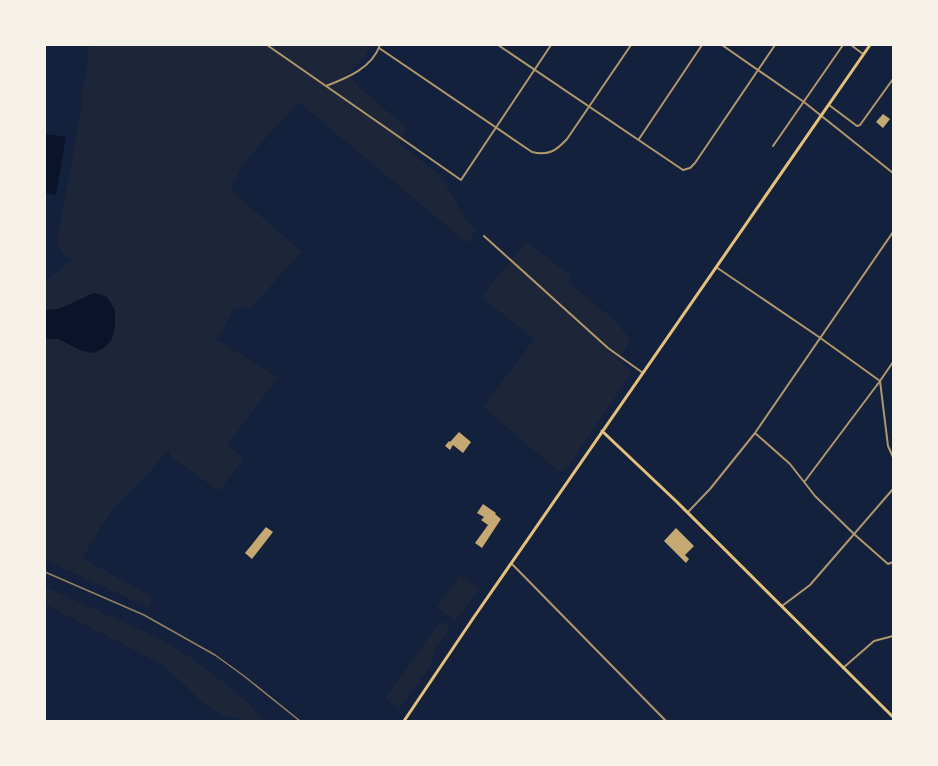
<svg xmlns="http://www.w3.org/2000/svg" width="938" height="766" font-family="'Fira Sans',sans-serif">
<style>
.green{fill:#1d2539}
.water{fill:#0b132b}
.building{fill:#c6a872}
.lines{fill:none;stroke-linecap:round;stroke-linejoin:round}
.minor{stroke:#b1986c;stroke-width:2}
.secondary{stroke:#e5c07b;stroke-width:3}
.rail{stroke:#918062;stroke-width:1.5}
</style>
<rect width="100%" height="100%" fill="#14213d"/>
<path class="green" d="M 89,45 L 371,45 L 365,56 L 348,74 L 359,87 L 407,128 L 399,144 L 441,176 L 466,220 L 476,231 L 467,243 L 299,102 L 244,162 L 231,188 L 236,195 L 302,252 L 251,307 L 234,308 L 217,340 L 278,377 L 227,445 L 244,458 L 219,491 L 171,457 L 169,450 L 140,482 L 112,510 L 82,558 L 149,595 L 152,598 L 151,603 L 149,606 L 146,606 L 45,560 L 45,339 L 58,339 L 69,344 L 105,347 C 121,328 113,318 107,297 L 94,293 L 59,309 L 45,310 L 45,281 L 72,260 L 64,256 L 57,243 L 82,104 L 81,92 L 86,76 Z
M 526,242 L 572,276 L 569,283 L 613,319 L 626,334 L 630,341 L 618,360 L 630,369 L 631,373 L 570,464 L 563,471 L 557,470 L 483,407 L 534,339 L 481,297 Z
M 460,575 L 477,587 L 478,590 L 457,619 L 454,620 L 437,607 Z
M 45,587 L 156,637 L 190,657 L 232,689 L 249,704 L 264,721 L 243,721 L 237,718 L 222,715 L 204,704 L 183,683 L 161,664 L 45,604 Z
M 440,622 C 445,622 448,624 450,628 L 435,650 L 431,665 L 400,708 C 394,705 387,703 386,697 Z"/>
<path class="water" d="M 45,134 L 66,137 L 56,195 L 45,193 Z
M 94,293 L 107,297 L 115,310 L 115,326 L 112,339 L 105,347 L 94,353 L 82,351 L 58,339 L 45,339 L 45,310 L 59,309 Z"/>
<path class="building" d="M 883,114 L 890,119 L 883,128 L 876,122 Z
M 459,432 L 471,442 L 463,453 L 453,445 L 450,450 L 445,446 L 449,441 L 450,442 Z
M 483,504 L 496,513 L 495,514 L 501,519 L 482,548 L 475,543 L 488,525 L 481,520 L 484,517 L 477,513 Z
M 266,527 L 273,532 L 252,559 L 245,553 Z
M 676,528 L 694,546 L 685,555 L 689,559 L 686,563 L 664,541 Z"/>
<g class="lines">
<path class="minor" d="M 267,45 L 461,180 L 551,45
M 498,45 L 683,170 L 690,168 L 695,163 L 775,45
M 722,45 L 804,102 L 893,173
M 851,45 L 863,54
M 379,48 L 532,152 C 548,156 556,151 567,139 L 631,45
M 326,86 C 347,78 372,68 380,45
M 829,105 L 857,126 L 860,125 L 893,79
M 639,139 L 702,45
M 773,146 L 843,45
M 484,236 L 608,348 L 643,373
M 716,267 L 819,337 L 880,381 L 888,446 L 893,457
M 755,433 L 790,464 L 815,496 L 854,534 L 888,564 L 893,562
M 805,481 L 880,381 L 893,362
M 688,512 L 710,489 L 755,433 L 893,232
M 511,563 L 666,721
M 782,606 L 810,585 L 893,489
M 843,668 L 874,641 L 893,636"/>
<path class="secondary" d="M 602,431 L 677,502 L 893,717
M 404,721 L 474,617 L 870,45"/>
<path class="rail" d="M 45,572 L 144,615 L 215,655 L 244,676 L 300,721"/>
</g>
<rect width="938" height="766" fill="none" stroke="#f6f1e7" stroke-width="92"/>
</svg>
